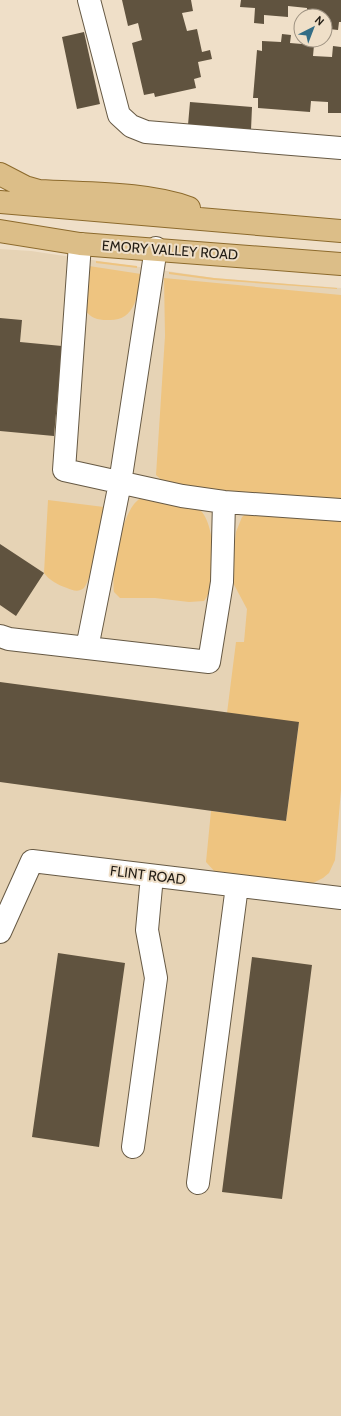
<svg xmlns="http://www.w3.org/2000/svg" width="341" height="1416" font-family="Cabin,sans-serif">
<style>
.built{fill:#e6d3b5}
.green{fill:#eec480}
.building{fill:#60533f}
.lines{fill:none;stroke-linecap:round;stroke-linejoin:round}
.minor-casing{stroke:#665944;stroke-width:24}
.major-casing{stroke:#8c6a2c;stroke-width:24}
.minor{stroke:#fff;stroke-width:22}
.major{stroke:#dcbe88;stroke-width:22}
.labels{text-anchor:middle;dominant-baseline:central;stroke-width:4;stroke-linejoin:round;paint-order:stroke}
.street-label{font-size:14px;fill:#231d15;stroke:#efdfc8}
</style>
<rect width="100%" height="100%" fill="#efdfc8"/>
<path class="built" d="M 0,249 L 31,251 L 214,278 L 341,288 L 341,1416 L 0,1416 Z"/>
<path class="green" d="M 96,261 L 137,266 L 137,268 L 96,263 Z
M 89,266 L 141,274 C 138,296 135,322 107,320 C 97,320 91,318 85,310 Z
M 169,272 L 214,278 L 337,288 L 337,289 L 214,280 L 169,274 Z
M 164,278 L 341,295 L 341,501 L 218,492 L 166,484 L 156,475 L 165,336 Z
M 142,498 C 153,499 189,503 196,507 C 217,517 218,586 204,601 L 189,602 L 155,598 L 120,598 L 114,592 C 111,573 122,504 142,498 Z
M 48,500 L 104,507 C 101,523 93,577 84,588 C 78,593 72,590 67,588 C 58,585 49,580 44,573 Z
M 248,512 L 341,518 L 341,790 L 335,860 L 329,873 L 323,878 L 309,885 L 216,873 L 206,862 L 211,811 L 286,821 L 299,723 L 227,713 L 236,642 L 244,642 L 247,609 L 231,579 L 236,532 L 242,517 Z"/>
<path class="building" d="M 122,0 L 191,0 L 193,11 L 182,13 L 187,31 L 197,29 L 202,52 L 210,50 L 212,59 L 198,62 L 201,77 L 194,79 L 196,88 L 155,97 L 154,93 L 144,95 L 132,43 L 142,40 L 138,23 L 128,26 Z
M 241,0 L 341,0 L 341,22 L 339,22 L 338,30 L 329,29 L 330,21 L 325,20 L 325,16 L 307,16 L 307,8 L 288,6 L 288,17 L 264,15 L 264,24 L 254,23 L 255,8 L 240,7 Z
M 84,32 L 100,104 L 77,109 L 62,37 Z
M 282,34 L 291,35 L 290,43 L 314,45 L 313,56 L 332,57 L 333,46 L 341,47 L 341,113 L 328,113 L 328,102 L 311,101 L 310,112 L 258,108 L 258,98 L 253,98 L 257,50 L 262,51 L 262,41 L 281,42 Z
M 190,102 L 252,107 L 251,130 L 188,125 Z
M 0,318 L 22,320 L 20,342 L 62,346 L 54,436 L 0,431 Z
M 0,544 L 44,573 L 16,616 L 0,605 Z
M 0,682 L 299,722 L 286,821 L 0,782 Z
M 58,953 L 125,963 L 99,1147 L 32,1137 Z
M 252,957 L 312,965 L 282,1199 L 222,1192 Z"/>
<g class="lines">
<defs>
<path id="minor" d="M 89,0 L 119,115 L 131,126 L 146,132 L 341,148
M 80,244 L 64,470 L 182,496 L 224,502 L 341,510
M 0,636 L 9,639 L 209,662 L 222,582 L 224,502
M 87,648 L 120,483 L 156,248
M 0,932 L 32,861 L 341,898
M 133,1147 L 156,978 L 147,930 L 152,876
M 198,1183 L 237,886"/>
<path id="major" d="M 0,174 L 25,187 L 39,191 C 85,194 146,192 189,208
M 0,202 L 341,231
M 0,231 L 80,244 L 341,264"/>
</defs>
<use href="#minor" class="minor-casing"/>
<use href="#major" class="major-casing"/>
<use href="#minor" class="minor"/>
<use href="#major" class="major"/>
</g>
<g class="labels">
<g class="street-label">
<text transform="translate(170 250) rotate(4)">EMORY VALLEY ROAD</text>
<text transform="translate(148 875) rotate(7)">FLINT ROAD</text>
</g>
</g>
<g transform="translate(313 28) rotate(42)"><circle r="19" fill="#efdfc8" stroke="#9d9180"/>
<path d="M0-3L7 15L0 10L-7 15Z" fill="#336d86"/>
<text y="-6" font-size="11" font-weight="bold" text-anchor="middle" fill="#231d15">N</text>
</g>
</svg>
